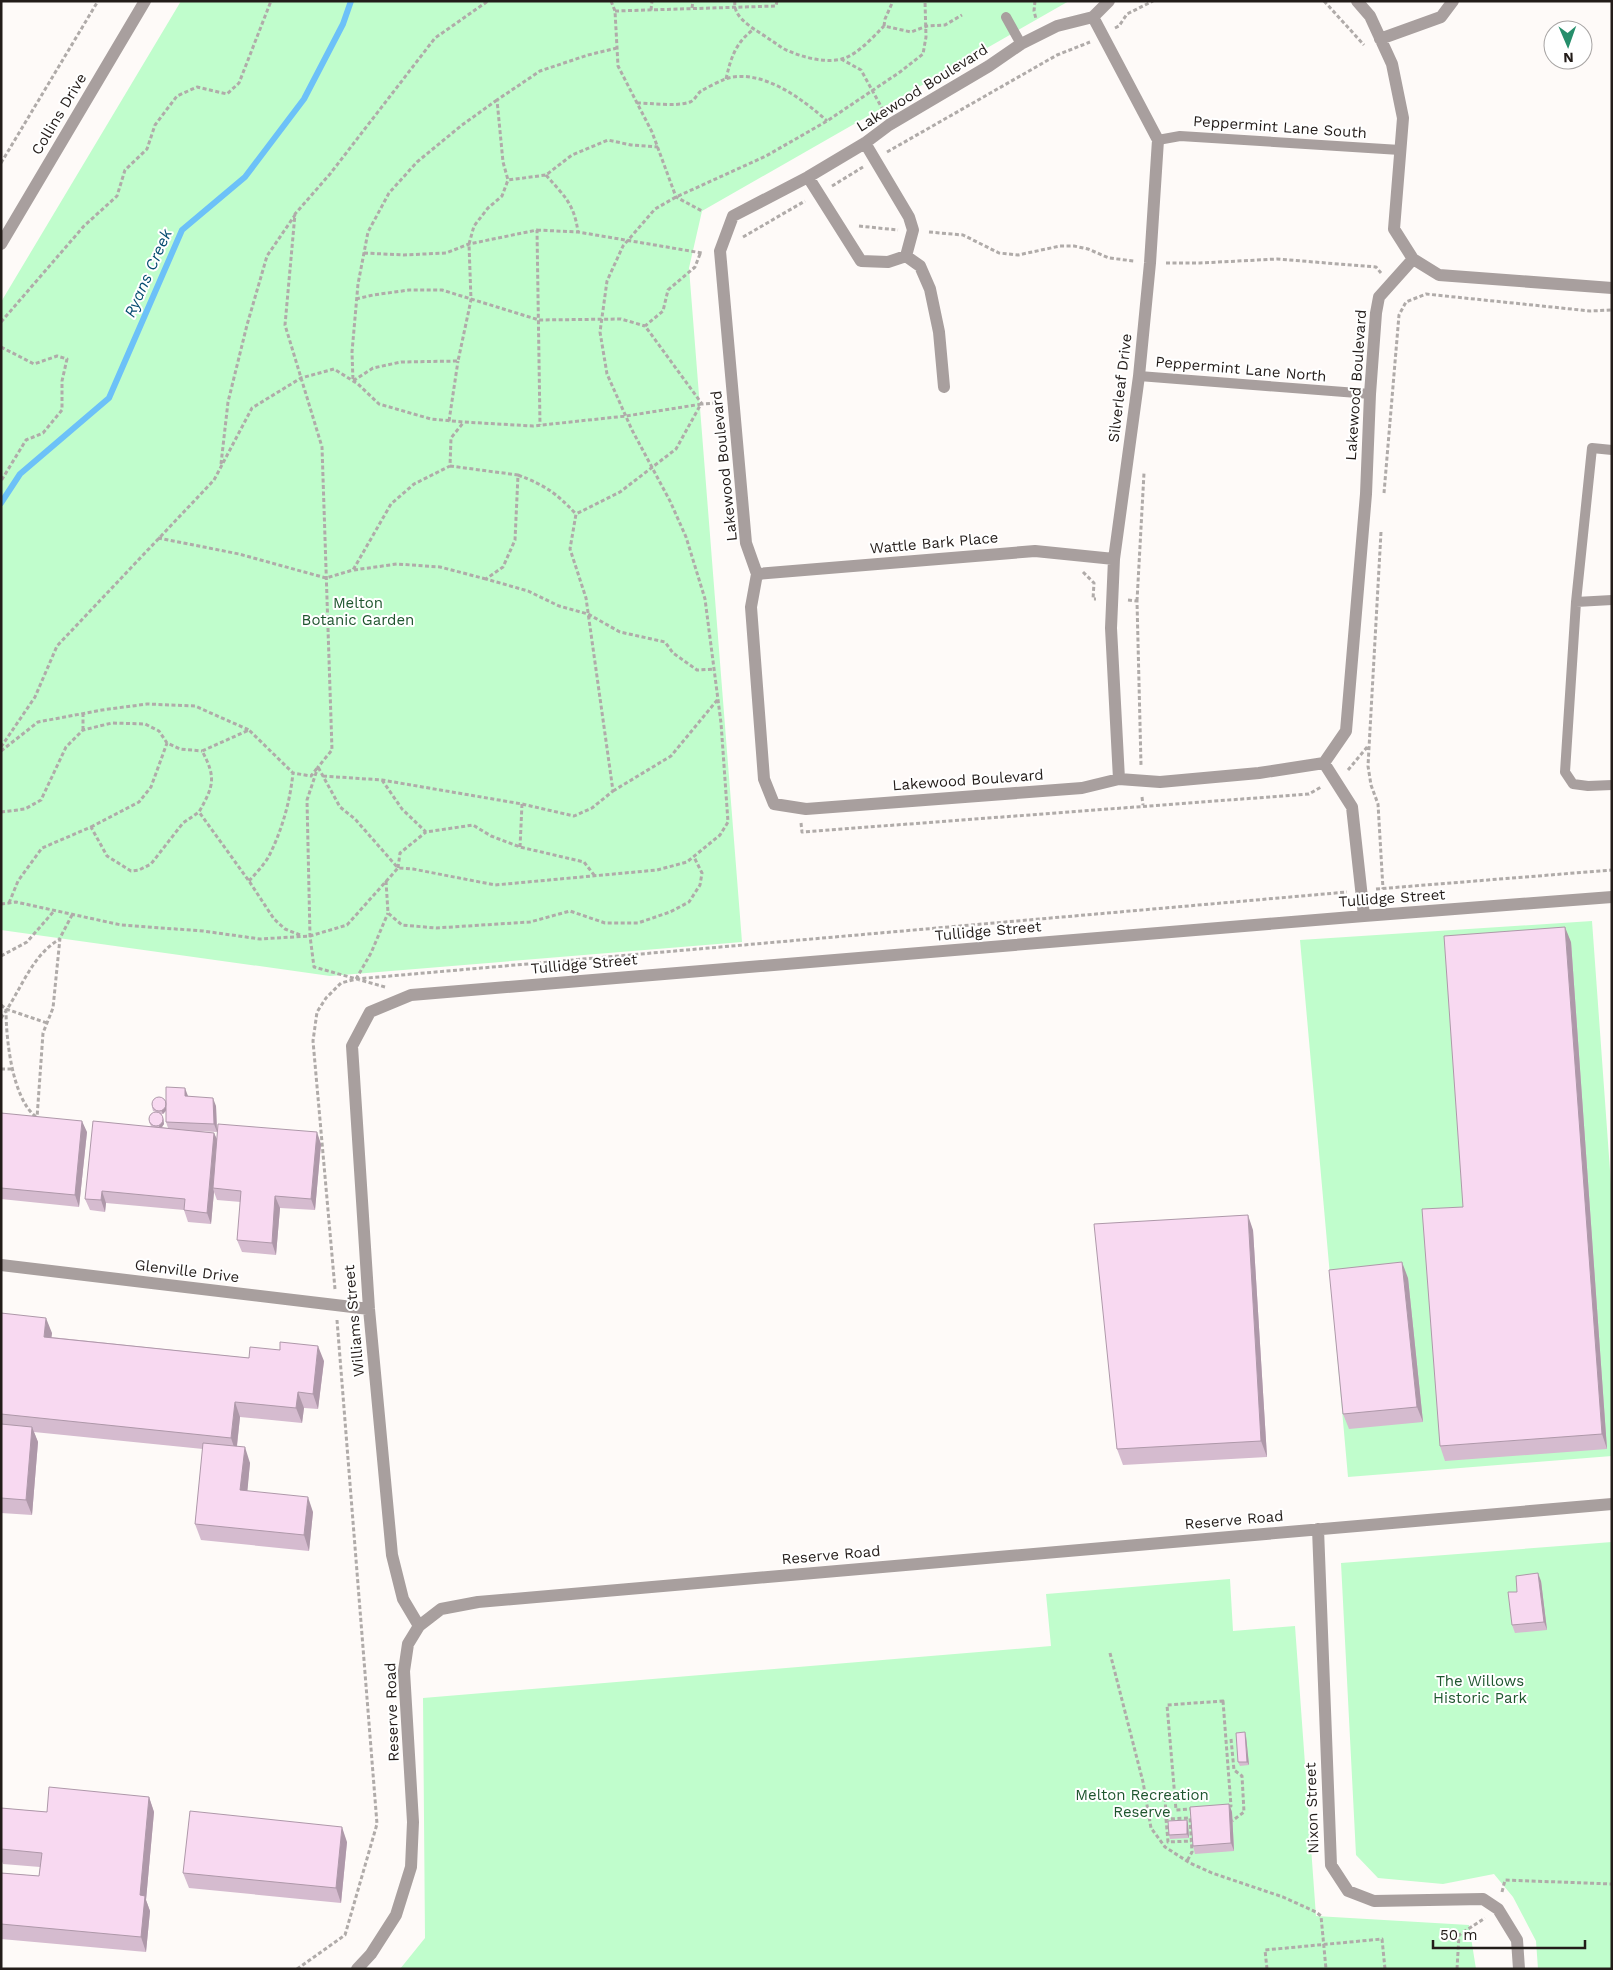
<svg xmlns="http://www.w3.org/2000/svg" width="1613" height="1970" font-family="'Work Sans',sans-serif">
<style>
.green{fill:#c0fdcc}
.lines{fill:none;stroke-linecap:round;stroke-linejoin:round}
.stream{stroke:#6cc1f8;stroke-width:6}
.path{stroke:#b0aba9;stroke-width:3;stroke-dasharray:4 2.5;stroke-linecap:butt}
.lane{stroke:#a89f9e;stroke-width:10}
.street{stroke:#a89f9e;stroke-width:12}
.wall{fill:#d5bbcf;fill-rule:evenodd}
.shaded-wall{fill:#ae98a9}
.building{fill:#f8d9f1;stroke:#ae98a9}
.labels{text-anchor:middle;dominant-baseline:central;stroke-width:4;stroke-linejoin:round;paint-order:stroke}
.street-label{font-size:15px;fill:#231c19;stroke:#fff}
.park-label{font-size:15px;fill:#1f562f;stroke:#fff}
.water-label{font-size:16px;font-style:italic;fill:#074d71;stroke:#fff}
</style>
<rect width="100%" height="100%" fill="#fefaf8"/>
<path class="green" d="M 181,1 L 1069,1 L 702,211 L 689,268 L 742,942 L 330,976 L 1,930 L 1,302 Z
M 1592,921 L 1612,1198 L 1612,1456 L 1348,1477 L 1300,940 Z
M 1612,1542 L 1612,1969 L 1538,1969 L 1536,1941 L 1513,1897 L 1494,1874 L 1443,1884 L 1378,1878 L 1356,1855 L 1341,1563 Z
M 1230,1579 L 1233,1631 L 1295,1626 L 1316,1916 L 1469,1925 L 1476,1969 L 400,1969 L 425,1938 L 423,1698 L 1051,1646 L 1046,1594 Z"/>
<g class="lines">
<path class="stream" d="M 1,503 L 20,474 L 109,398 L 182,230 L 245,177 L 304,99 L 343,24 L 351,1"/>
<path class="path" d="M 611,1 L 615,11 L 618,66 L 652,132 L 676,197 L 702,211
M 735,1 C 732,19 757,30 769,39 C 776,43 782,49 789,51 C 804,58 829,64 845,58 C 860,52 873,37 884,26 L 911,32 L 927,26 L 945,25 L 962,15
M 1035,1 L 1034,11 L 1036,19
M 1324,1 L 1364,45
M 692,8 L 693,1
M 651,10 L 652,1
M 615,11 L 776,6 L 777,1
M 884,26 L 885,19 L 893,1
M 1115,28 L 1119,26 L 1127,14 L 1153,1
M 617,48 L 588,55 L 540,71 L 497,100 L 503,162 L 508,180 L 546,175 L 572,155 L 608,140 L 631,145 L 658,147
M 841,59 L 861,70 L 883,110
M 726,79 C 731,57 736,42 754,29
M 497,100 L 462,125 L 417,162 L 389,193 L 368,232 L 358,284 L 352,352 L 353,381 L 373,368 L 401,362 L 458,361 L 471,300 L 469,244 L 474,226 L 488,208 L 502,196 L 508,180
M 637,103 C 651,103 677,107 690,102 C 695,100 697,94 701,91 C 708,87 718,82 725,79 C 760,67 803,99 827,121
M 887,152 L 1057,55 L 1090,42
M 1,163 L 98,1
M 546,175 C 564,196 574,203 578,232
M 832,186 L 863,167
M 859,226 L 898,230
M 537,230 L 578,232 L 702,253
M 929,232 L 963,235 L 999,253 L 1018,255 L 1060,246 L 1074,246 L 1088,249 L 1109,258 L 1134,261
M 743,237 L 805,201
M 364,253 L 404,255 L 446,253 L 469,244 L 537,230 L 540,425
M 700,254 L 695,267 L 668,290 L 663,311 L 645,326 L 702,404 L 718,403
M 1166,263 L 1200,263 L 1277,259 L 1376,267 L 1381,273
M 356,299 L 373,295 L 409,290 L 442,290 L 539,320 L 621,319 L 645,326
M 1,322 L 84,226 L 117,196 L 125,170 L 147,149 L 155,125 L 177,96 L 197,87 L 227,94 L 239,83 L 271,1
M 1,347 L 34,364 L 57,356 L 67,359 L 62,381 L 62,410 L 43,433 L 26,440 L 1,481
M 449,421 L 458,361
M 221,464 L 228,402 L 247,325 L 267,256 L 295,215
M 450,466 L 518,475 L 515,540 L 503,567 L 486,579 L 528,591 L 559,606 L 588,614 L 620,632 L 665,642 L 673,653 L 697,670 L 715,669
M 518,475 C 546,486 555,492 576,514
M 1384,493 L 1399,315 L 1406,302 L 1426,294 L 1590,311 L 1612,310
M 1381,532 L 1368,766 L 1371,785 L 1378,804 L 1383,889
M 158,538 L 239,554 L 326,578 L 353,570 L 391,504 L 414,484 L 450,466 L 451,438 L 463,423
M 354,570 L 397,564 L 440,567 L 486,579
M 1083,572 L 1094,583 L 1093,599 L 1096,599
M 1128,600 L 1137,601 L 1141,765
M 1137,601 L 1144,473
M 83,713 L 83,730
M 1,747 L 35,697 L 57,646 L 214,480 L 252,408 L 301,378 L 334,369 L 358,384 L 379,404 L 431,419 L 463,422 L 533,426 L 626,416 L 702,404
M 1,751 L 38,722 L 102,710 L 147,704 L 195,706 L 249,730
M 1348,770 L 1368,746
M 323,776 L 382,780 L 522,804 L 574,816 L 592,808 L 613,791 L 586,598 L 570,549 L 576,514 L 620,492 L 676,449 L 701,404
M 382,780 L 402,809 L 426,832 L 473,825 L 491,836 L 520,847 L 584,862 L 594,875
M 613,791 L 671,756 L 718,699
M 1142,797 L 1143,805
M 1,812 L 25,809 L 41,800 L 66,747 L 83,730 L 112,723 L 145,724 L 159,731 L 167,743 L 180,749 L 202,751
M 801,823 L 802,832 L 1309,794 L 1321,787
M 91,827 L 139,802 L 151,787 L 167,743
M 520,847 L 522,804
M 398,868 L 400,853 L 426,832
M 249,881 C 256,873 264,865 269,856 C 282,830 290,802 293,773
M 386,881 L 388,913 L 402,925 L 436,928 L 530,922 L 570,911 L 605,923 L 638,923 L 670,912 L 689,902 L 700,885 L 702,873 L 694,857
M 1376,889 L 1612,870
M 9,903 L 18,881 L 42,848 L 91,827 L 107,856 L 131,871 L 139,870 L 151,864 L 183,823 L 199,812
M 1,904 L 16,902 L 121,925 L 203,931 L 260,939 L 310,936 L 347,925 L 398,868 L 413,869 L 495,885 L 657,870 L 687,862 L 720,835 L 728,822 L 721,723 L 705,599 L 686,537 L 670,501 L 632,430 L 607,374 L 600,332 L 607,281 L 623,246 L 655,209 L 676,197 L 766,156 L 827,121 L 900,72 L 923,54 L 926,37 L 925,1
M 300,935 L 285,929 L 274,919 L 249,881 L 199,812 C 213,787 217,778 202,751 L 249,730 L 293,773 L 311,776 L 318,767 L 340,807 L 355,819 L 398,868
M 1,956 L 27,942 L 54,911
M 356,979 L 371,953 L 388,913
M 385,987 L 314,967 L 310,936 L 307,800 L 318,767 L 332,750 L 322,447 L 285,325 L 295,214 L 330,174 L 435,38 L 488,1
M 1,1005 L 6,1009 L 47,1023
M 6,1009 C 6,1039 12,1098 36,1117
M 1,1018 C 20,993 31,955 60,939
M 1,1069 L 13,1069
M 34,1117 L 37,1118 L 43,1033 L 53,1008 L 60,938 L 72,915
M 335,1289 L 313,1041 L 317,1012 L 326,998 L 341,983 L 356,979 L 1347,892
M 1110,1653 L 1143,1782 L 1151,1828 L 1165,1847 L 1190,1863 L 1212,1873 L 1283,1897 L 1316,1912 L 1321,1916 L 1326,1969
M 1223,1701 L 1231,1806 L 1176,1810 L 1167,1705 Z
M 1231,1739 L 1234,1770 L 1242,1776 L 1244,1812 L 1232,1821
M 1174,1793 L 1165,1794 L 1166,1819 L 1190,1818 L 1192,1852 L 1187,1861
M 1166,1819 L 1168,1842 L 1191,1841
M 1502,1892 L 1505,1880 L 1612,1884
M 297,1969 L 345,1935 L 377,1824 L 337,1320
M 1267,1969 L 1265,1950 L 1382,1939 L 1385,1969
M 1457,1969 L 1459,1935 L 1485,1918"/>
<path class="lane" d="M 1006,17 L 1021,44
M 1158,140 L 1180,136 L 1400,150
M 1139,376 L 1370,394
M 1612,600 L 1576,602 L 1565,772 L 1573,784 L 1588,786 L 1612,785
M 1576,602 L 1592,448 L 1612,450"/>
<path class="street" d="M 1109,1 L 1093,17 L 1057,26 L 1021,44 L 989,66 L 889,125 L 865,143 L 808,177 L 733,216 L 720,251 L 746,543 L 757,574 L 751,607 L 764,779 L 774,804 L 806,809 L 1082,788 L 1119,779 L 1160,782 L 1259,773 L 1324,763 L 1346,731 L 1366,494 L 1370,394 L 1376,313 L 1379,297 L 1413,259
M 1357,1 L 1370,16 L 1392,64 L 1403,118 L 1394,229 L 1413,259 L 1439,275 L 1612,288
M 1093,17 L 1158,140 L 1150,263 L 1139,376 L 1114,559 L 1111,628 L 1119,779
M 1380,39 L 1441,17 L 1453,1
M 808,177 L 861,261 L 888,262 L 906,256 L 913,230 L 909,217 L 865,143
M 1,244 L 145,1
M 906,256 L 920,266 L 930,289 L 939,332 L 944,387
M 757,574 L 1035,551 L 1114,559
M 1324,763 L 1352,807 L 1364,916
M 1,1265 L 369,1309
M 1318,1529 L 1331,1865 L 1348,1891 L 1374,1901 L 1483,1899 L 1498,1909 L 1517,1940 L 1519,1969
M 419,1626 L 403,1599 L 392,1555 L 369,1309 L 352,1046 L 370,1012 L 411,995 L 1364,916 L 1612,897
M 357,1969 L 371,1954 L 396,1915 L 411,1867 L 413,1822 L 404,1671 L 408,1644 L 419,1626 L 441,1609 L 478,1602 L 1612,1504"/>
</g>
<path class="wall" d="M 1571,942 L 1607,1449 L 1445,1461 L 1440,1446 L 1463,1207 Z
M 188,1096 L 216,1106 L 217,1132 L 196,1131 L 214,1133 L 217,1139 L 321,1144 L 315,1210 L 280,1208 L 276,1255 L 242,1252 L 237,1240 L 241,1202 L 217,1200 L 214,1192 L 211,1224 L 188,1222 L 184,1210 L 106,1203 L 105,1212 L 90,1210 L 85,1199 L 151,1126 L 149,1122 L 156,1112 L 153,1111 L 152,1107 L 165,1100 L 166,1104 ZM 166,1111 L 166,1122 L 168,1128 L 162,1127 L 164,1124 L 164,1120 L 161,1114 L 163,1114 Z
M 1,1113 L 87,1132 L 79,1207 L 1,1199 Z
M 1253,1230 L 1267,1457 L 1123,1465 L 1117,1449 Z
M 1408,1278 L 1423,1422 L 1349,1429 L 1343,1414 Z
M 1,1313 L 52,1333 L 51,1337 L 249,1358 L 324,1361 L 318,1409 L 304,1408 L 302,1423 L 240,1417 L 237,1447 L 250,1463 L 247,1491 L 313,1512 L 309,1551 L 201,1540 L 195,1524 L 203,1449 L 34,1432 L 38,1442 L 32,1515 L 1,1513 Z
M 1541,1581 L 1547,1630 L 1515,1633 L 1512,1625 L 1517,1592 Z
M 1246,1736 L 1249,1765 L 1240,1766 L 1238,1762 Z
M 149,1797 L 154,1812 L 146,1900 L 150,1911 L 146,1952 L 1,1939 L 1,1873 L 39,1876 L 40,1867 L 3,1864 L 1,1859 L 1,1808 L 47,1812 Z
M 1229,1804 L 1232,1812 L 1234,1851 L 1195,1854 L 1193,1846 Z
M 1187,1820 L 1188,1824 L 1189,1838 L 1170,1839 L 1169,1835 Z
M 347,1842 L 341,1903 L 189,1888 L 183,1873 Z"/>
<path class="shaded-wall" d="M 1565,927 L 1571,942 L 1607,1449 L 1602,1434 Z
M 185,1088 L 188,1096 L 185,1096 Z
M 213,1098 L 216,1106 L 217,1132 L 214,1124 Z
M 165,1100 L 167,1109 L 163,1114 L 161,1110 Z
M 162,1116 L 164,1124 L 160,1130 L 159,1126 Z
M 82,1121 L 87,1132 L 79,1207 L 75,1195 Z
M 317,1132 L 321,1144 L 315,1210 L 311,1199 Z
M 214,1133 L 219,1144 L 213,1188 L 214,1192 L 211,1224 L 207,1213 Z
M 102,1191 L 106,1203 L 105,1212 L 101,1200 Z
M 275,1196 L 280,1208 L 276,1255 L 272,1243 Z
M 1248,1215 L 1253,1230 L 1267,1457 L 1261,1441 Z
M 1402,1262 L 1408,1278 L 1423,1422 L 1417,1407 Z
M 46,1318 L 52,1333 L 50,1352 L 44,1337 Z
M 318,1346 L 324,1361 L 318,1409 L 313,1394 Z
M 298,1392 L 304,1408 L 302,1423 L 296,1408 Z
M 235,1402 L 240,1417 L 236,1453 L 231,1438 Z
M 32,1427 L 38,1442 L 32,1515 L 26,1500 Z
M 245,1447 L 250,1463 L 246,1506 L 240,1490 Z
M 308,1497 L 313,1512 L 309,1551 L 304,1535 Z
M 1538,1573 L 1541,1581 L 1547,1630 L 1544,1622 Z
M 1245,1732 L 1246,1736 L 1249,1765 L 1247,1762 Z
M 149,1797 L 154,1812 L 146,1900 L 150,1911 L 146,1952 L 141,1937 L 140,1895 Z
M 1229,1804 L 1232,1812 L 1234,1851 L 1231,1843 Z
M 1187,1820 L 1188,1824 L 1189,1838 L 1187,1834 Z
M 342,1827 L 347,1842 L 341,1903 L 336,1888 Z"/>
<path class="building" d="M 1565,927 L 1602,1434 L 1440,1446 L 1422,1209 L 1463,1207 L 1444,936 Z
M 166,1087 L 185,1088 L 185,1096 L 213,1098 L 214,1124 L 166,1122 Z
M152 1104a7 7 0 1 1 14 0a7 7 0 1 1-14 0Z
M149 1119a7 7 0 1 1 14 0a7 7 0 1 1-14 0Z
M 1,1113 L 82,1121 L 75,1195 L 1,1188 Z
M 93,1121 L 214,1133 L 207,1213 L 184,1210 L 185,1199 L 102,1191 L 101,1200 L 85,1199 Z
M 218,1124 L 317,1132 L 311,1199 L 275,1196 L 272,1243 L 237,1240 L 241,1191 L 213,1188 Z
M 1248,1215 L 1261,1441 L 1117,1449 L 1094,1224 Z
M 1402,1262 L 1417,1407 L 1343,1414 L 1329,1270 Z
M 1,1313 L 46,1318 L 44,1337 L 249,1358 L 250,1347 L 280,1350 L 280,1342 L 318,1346 L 313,1394 L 298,1392 L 296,1408 L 235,1402 L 231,1438 L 1,1414 Z
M 1,1424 L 32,1427 L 26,1500 L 1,1498 Z
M 203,1443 L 245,1447 L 240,1490 L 308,1497 L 304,1535 L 195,1524 Z
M 1538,1573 L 1544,1622 L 1512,1625 L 1508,1592 L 1517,1592 L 1516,1576 Z
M 1245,1732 L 1247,1762 L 1238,1762 L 1236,1733 Z
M 49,1787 L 149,1797 L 140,1895 L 145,1896 L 141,1937 L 1,1924 L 1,1873 L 39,1876 L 42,1853 L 1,1849 L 1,1808 L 47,1812 Z
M 1229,1804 L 1231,1843 L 1193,1846 L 1190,1807 Z
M 190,1811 L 342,1827 L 336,1888 L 183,1873 Z
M 1187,1820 L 1187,1834 L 1169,1835 L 1168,1821 Z"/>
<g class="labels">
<g class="street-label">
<text transform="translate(922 88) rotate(-32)">Lakewood Boulevard</text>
<text transform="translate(59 114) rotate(-59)">Collins Drive</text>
<text transform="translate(1280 127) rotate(4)">Peppermint Lane South</text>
<text transform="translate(1241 369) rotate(5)">Peppermint Lane North</text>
<text transform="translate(1356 385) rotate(-86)">Lakewood Boulevard</text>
<text transform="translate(1120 388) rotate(-83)">Silverleaf Drive</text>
<text transform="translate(724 466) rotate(-96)">Lakewood Boulevard</text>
<text transform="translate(934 543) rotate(-5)">Wattle Bark Place</text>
<text transform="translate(968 780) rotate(-4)">Lakewood Boulevard</text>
<text transform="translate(1392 898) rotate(-4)">Tullidge Street</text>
<text transform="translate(988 931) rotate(-5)">Tullidge Street</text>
<text transform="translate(584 964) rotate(-5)">Tullidge Street</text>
<text transform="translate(187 1271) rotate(7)">Glenville Drive</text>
<text transform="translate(354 1321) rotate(-95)">Williams Street</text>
<text transform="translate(1234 1520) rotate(-5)">Reserve Road</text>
<text transform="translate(831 1555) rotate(-5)">Reserve Road</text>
<text transform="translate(392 1712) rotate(-92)">Reserve Road</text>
<text transform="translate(1312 1808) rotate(-92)">Nixon Street</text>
</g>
<g class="park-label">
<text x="358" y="603">Melton<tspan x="358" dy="17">Botanic Garden</tspan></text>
<text x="1480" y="1681">The Willows<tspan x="1480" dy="17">Historic Park</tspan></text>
<text x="1142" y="1795">Melton Recreation<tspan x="1142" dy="17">Reserve</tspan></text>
</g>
<g class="water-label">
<text transform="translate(148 273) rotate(-66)">Ryans Creek</text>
</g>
</g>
<rect width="1613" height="1970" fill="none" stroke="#231c19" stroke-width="5"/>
<g transform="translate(1568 45) rotate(178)"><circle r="24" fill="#ffffff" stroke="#a7a4a3"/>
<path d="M0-4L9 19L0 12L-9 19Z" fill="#268e6b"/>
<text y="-8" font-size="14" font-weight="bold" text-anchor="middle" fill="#231c19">N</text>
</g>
<path d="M1433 1940v8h152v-8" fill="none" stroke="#231c19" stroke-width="2.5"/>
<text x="1440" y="1940" font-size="15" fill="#231c19" stroke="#ffffff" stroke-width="4" paint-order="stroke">50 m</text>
</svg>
